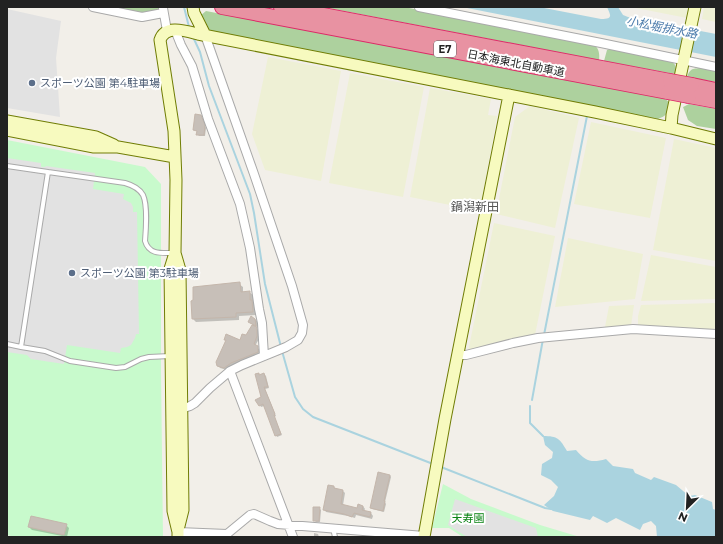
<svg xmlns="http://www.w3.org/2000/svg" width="723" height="544" font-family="Montserrat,'Noto Sans JP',sans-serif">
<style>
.farmland{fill:#eef0d5}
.forest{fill:#add19e}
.park{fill:#c8facc}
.parking{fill:#e2e2e2}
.water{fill:#aad3df}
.shadow{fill:#0003}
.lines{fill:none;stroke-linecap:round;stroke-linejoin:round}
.stream{stroke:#aad3df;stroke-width:2}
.building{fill:#c7bfb8;stroke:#c4b6ab}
.lane-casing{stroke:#a9a9a9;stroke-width:6}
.street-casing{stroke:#a9a9a9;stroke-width:10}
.secondary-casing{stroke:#707d05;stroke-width:13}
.highway-casing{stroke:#dc2a67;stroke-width:16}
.lane{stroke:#fff;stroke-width:4}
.street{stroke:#fff;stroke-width:8}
.secondary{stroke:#f7fabf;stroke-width:11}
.highway{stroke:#e892a2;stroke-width:14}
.highway-bridge-casing{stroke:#dc2a67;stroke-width:16;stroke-linecap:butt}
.highway-bridge{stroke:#e892a2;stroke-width:14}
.service-dot{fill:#5c6f8a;stroke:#fff;stroke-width:1.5}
.labels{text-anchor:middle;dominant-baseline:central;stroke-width:4;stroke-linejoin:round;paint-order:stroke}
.shield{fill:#fff;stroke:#646464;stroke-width:1}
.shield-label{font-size:10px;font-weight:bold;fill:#222}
.street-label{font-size:11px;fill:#222;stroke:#fff}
.service-label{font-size:11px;fill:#4e5e75;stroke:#fff;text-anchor:start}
.park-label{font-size:11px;fill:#0c8416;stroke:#fff}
.water-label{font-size:12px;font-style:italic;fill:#4a7aab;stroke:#fff}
.neighbourhood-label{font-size:12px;fill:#555;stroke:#fff}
</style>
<rect width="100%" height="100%" fill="#f2efe9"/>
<path class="farmland" d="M 631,7 L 689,7 L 687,18 Z
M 704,7 L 716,7 L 716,22 L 702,19 Z
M 268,57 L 341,71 L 321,181 L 265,170 L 252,134 Z
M 350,73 L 424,87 L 403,197 L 329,183 Z
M 430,88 L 491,99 L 488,115 L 497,116 L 480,211 L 410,197 Z
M 530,106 L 579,118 L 555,228 L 496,214 L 515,117 Z
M 591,122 L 666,138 L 650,218 L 574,204 Z
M 674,139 L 716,148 L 716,261 L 653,250 Z
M 494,223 L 555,236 L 535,335 L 468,352 Z
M 568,238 L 643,254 L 635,299 L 555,307 Z
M 651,255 L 716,267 L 716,299 L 641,301 Z
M 716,303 L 716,321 L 714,331 L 638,325 L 638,316 L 641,305 Z
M 634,305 L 631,326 L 605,327 L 609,306 Z"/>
<path class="forest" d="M 92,7 L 159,7 L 160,11 L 146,16 Z
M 323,7 L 404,7 L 590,43 C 598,46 600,51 599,60 Z
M 206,11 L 664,98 L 670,103 C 668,113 668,115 658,119 L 213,35 L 205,28 L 200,16 Z
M 612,48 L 672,62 C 677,65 676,69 675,74 L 604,61 L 607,50 Z
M 704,67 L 716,69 L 716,82 L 687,77 C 691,66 694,70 704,67 Z
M 689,104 L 716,109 L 716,129 L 697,126 L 688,120 L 683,107 Z"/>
<path class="park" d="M 7,140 L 145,167 L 161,184 L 161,372 L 163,537 L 15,537 L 7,535 Z
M 443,484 L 471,499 L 540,525 L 580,537 L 463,537 L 449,528 L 432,528 Z"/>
<path class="parking" d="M 7,9 L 61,21 L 56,58 L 60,117 L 7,108 Z
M 7,158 L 41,163 L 41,166 L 42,167 L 45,167 L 46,166 L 95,173 L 93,189 L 124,194 L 123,199 L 131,203 L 133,207 L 133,212 L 137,212 L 139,334 L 136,334 L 135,338 L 131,345 L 127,347 L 121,348 L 120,353 L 67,345 L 64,364 L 31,359 L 27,355 L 7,352 Z
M 455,499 L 536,528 L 538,537 L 467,537 L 448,525 Z"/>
<path class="water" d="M 462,7 L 539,7 L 601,19 C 613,19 611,16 607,7 L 618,7 L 623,15 L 628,17 L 716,34 L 716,57 Z
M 543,436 C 558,436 560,439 567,451 L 576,450 C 586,462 592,463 606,459 L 613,466 L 633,469 L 635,473 L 651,480 L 654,477 L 676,485 L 689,496 L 695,495 L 712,502 L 713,509 L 716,510 L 716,537 L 657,537 L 656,526 L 651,521 L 643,524 L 640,530 L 616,518 L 607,523 L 593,516 L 590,520 L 553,511 L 544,505 L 554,496 L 558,487 L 551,480 L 541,475 L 542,464 L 552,458 L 553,452 L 545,445 Z"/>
<path class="shadow" d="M 201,116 L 202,118 L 206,128 L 205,136 L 199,136 L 197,134 L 198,132 L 194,129 Z
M 239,284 L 243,287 L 243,293 L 249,292 L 253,295 L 253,302 L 255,304 L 256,315 L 239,316 L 239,320 L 196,322 L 193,319 Z
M 255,319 L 258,322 L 259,328 L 254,325 L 258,330 L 259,339 L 255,346 L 259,349 L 260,354 L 227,370 L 220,368 L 218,365 L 226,341 L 225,340 L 241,341 L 247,336 L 253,325 L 249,322 Z
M 258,374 L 260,375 L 264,374 L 266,376 L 269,388 L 265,389 L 276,416 L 274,417 L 282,435 L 277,437 L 276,435 L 264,406 L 261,407 L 260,405 L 263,398 Z
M 390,475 L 391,477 L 385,502 L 386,504 L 384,512 L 372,509 L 371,508 Z
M 334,487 L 337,490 L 343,491 L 345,493 L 343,505 L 357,509 L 363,506 L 365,509 L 364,511 L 371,513 L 373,516 L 372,519 L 356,515 L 355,518 L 348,516 L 326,512 L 324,509 Z
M 319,508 L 321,510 L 320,522 L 316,522 L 314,520 Z
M 66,525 L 69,528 L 67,537 L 32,530 L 29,527 Z
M 314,533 L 318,534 L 319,537 L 324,537 L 314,537 Z"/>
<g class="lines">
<path class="stream" d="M 184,7 L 189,27
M 193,37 L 200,52 L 209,86 L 250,194 L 254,213 L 265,284 L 281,347
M 544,335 L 587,116
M 282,351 L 295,397 L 303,409 L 313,417 L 433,464
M 532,400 L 543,339
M 530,406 L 530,423 L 543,436
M 441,467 L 545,508 L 551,509"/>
</g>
<path class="building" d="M 195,114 L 201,115 L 205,125 L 204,135 L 196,135 L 197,131 L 193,130 Z
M 240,282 L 241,292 L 250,291 L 250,300 L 252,300 L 253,312 L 236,313 L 236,317 L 192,319 L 191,301 L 193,300 L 193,287 Z
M 251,316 L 255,319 L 256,326 L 248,322 Z
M 252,325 L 257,327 L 257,336 L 254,344 L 258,346 L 258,352 L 231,363 L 224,368 L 217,366 L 216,362 L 226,340 L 224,340 L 226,334 L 240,340 L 242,334 L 246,335 Z
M 259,373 L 259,375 L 264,373 L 268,387 L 264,387 L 275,414 L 274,415 L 281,434 L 275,436 L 263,404 L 259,406 L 255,400 L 261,397 L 255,374 Z
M 378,472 L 390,475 L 384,501 L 385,501 L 383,511 L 370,508 Z
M 328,485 L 334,486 L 334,488 L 343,490 L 341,504 L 357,508 L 358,504 L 363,506 L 362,510 L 371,512 L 370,517 L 354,513 L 352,517 L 344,514 L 323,510 Z
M 313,507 L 320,507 L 319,521 L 313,521 Z
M 31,516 L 67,524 L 64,535 L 28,527 Z"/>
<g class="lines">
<defs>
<path id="lane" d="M 7,166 L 48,172
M 7,344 L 21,347
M 170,356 L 149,357 L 141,359 L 125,367 L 116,368 L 70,361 L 45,351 L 21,347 L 48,172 L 125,183 C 132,185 139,188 143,195 C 148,206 146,228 145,241 C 149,255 162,253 173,253
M 333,528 L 335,537"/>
<path id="street" d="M 93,7 L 142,17 L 163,13
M 419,7 L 601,43 L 716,67
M 163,8 L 167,31
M 175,30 L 181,45 L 192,66 L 208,119 L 240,204 L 250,248 L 259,309 L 262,323 L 264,356
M 458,355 L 466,355 L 513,343 L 538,338 L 633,329 L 716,334
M 230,371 L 293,537
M 178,410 L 190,406 L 195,403 L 210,388 L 230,371 L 242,365 L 286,347 L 298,340 L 302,333 L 303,325 L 292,286 L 254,174 L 205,35
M 178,532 L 227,534 L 250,515 L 254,514 L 270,521 L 278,524 L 424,536"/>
<path id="secondary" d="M 193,7 L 194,13 L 205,35
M 7,121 L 96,137 L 114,145
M 671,128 L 672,115 L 695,7
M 7,130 L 94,147 L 118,147 L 175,157
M 175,253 L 180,270 L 183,510 L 178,530
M 178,537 L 178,532 L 173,511 L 170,269 L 175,253 L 176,180 L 174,131 L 160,40 C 165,24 186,31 198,34 L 595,112 L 671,128 L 716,139
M 424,537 L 445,419 L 509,95"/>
<path id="highway" d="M 222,7 L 668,92
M 281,7 L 670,81
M 692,85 L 716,90
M 689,96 L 716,101"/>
</defs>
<use href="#lane" class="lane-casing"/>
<use href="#street" class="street-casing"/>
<use href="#secondary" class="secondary-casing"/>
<use href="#highway" class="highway-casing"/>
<use href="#lane" class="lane"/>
<use href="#street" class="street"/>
<use href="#secondary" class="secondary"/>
<use href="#highway" class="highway"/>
<defs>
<path id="highway-bridge" d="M 670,81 L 692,85
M 668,92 L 689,96"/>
</defs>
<use href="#highway-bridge" class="highway-bridge-casing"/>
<use href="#highway-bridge" class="highway-bridge"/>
</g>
<g class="service-dot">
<circle cx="32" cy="83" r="4"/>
<circle cx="72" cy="273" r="4"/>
</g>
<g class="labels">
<rect class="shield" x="434" y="41" width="22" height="16" rx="3"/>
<g class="shield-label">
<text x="445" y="49">E7</text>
</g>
<g class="street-label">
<text transform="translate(516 63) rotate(11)">日本海東北自動車道</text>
</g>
<g class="service-label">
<text x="40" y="83">スポーツ公園 第4駐車場</text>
<text x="80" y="273">スポーツ公園 第3駐車場</text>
</g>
<g class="park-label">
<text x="468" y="518">天寿園</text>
</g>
<g class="water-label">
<text transform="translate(662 27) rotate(11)">小松堀排水路</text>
</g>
<g class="neighbourhood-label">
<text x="475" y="206">鍋潟新田</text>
</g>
</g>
<rect width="723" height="544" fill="none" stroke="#222222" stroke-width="16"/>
<g transform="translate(687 508) rotate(204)" stroke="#ffffff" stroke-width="3" paint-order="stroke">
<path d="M0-3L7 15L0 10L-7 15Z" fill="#222222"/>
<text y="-6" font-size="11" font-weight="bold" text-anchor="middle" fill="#222222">N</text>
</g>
</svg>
